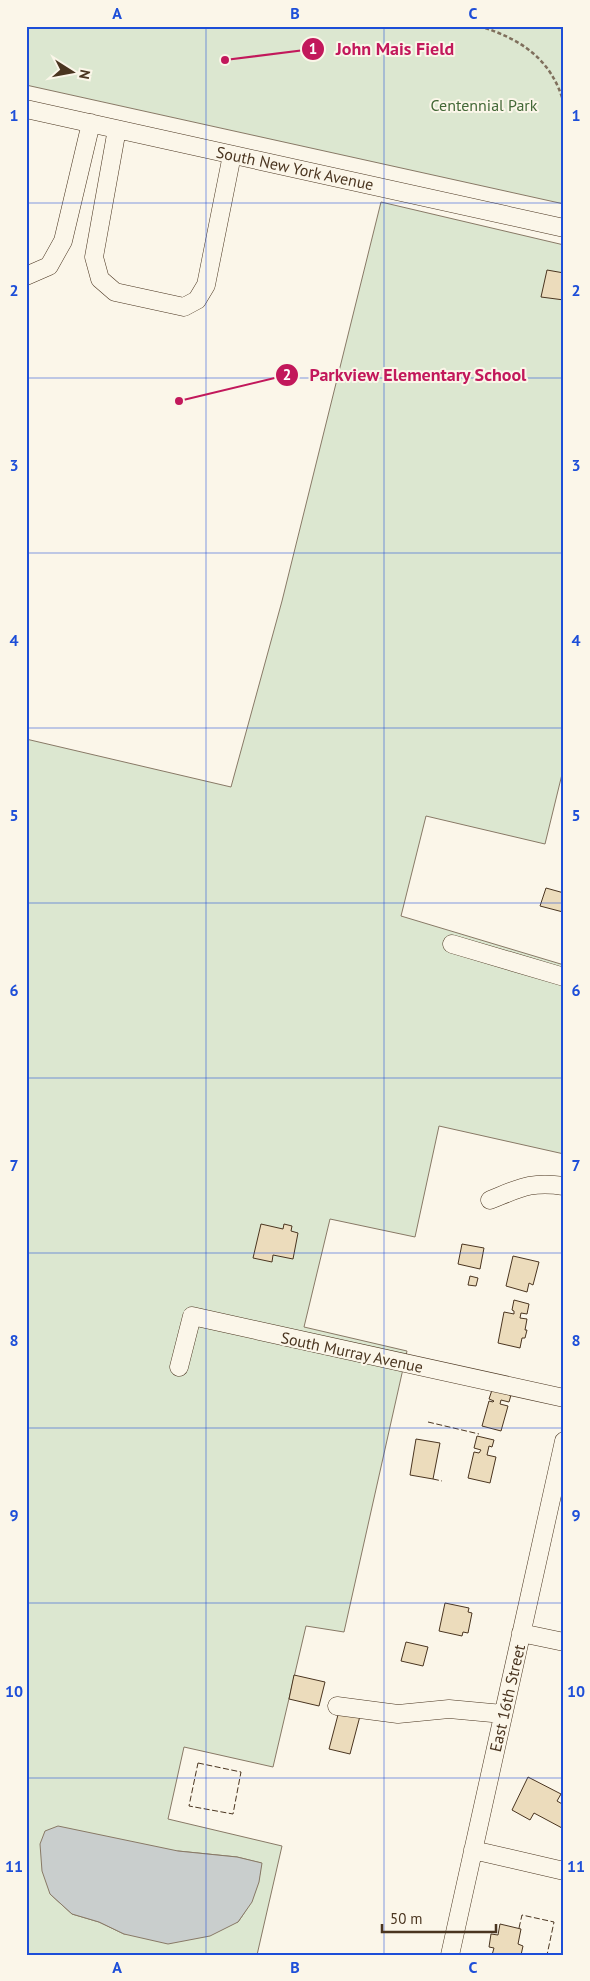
<svg xmlns="http://www.w3.org/2000/svg" width="590" height="1981" font-family="'PT Sans',sans-serif">
<style>
.green{fill:#dce7d0;stroke:#887966;fill-rule:evenodd}
.water{fill:#c9cecd;stroke:#887966}
.building{fill:#ecdcbc;stroke:#4a3520}
.lines{fill:none;stroke-linecap:round;stroke-linejoin:round}
.minor-casing{stroke:#4a3520;stroke-width:19}
.path{stroke:#7f6f5c;stroke-width:2.5;stroke-dasharray:4 2.5;stroke-linecap:butt}
.minor{stroke:#fbf6e9;stroke-width:18}
.fence{stroke:#4a3520;stroke-width:1;stroke-dasharray:6 2.5;stroke-linecap:butt}
.grid{fill:none;stroke:#1d4ed8;stroke-width:1;stroke-opacity:0.55}
.labels{text-anchor:middle;dominant-baseline:central;stroke-width:4;stroke-linejoin:round;paint-order:stroke}
.park-label{font-size:16px;fill:#436837;stroke:#fbf6e9}
.street-label{font-size:16px;fill:#4a3520;stroke:#fbf6e9}
.leader{fill:none;stroke:#c2185b;stroke-width:2}
.callout-dot{fill:#c2185b;stroke:#fbf6e9;stroke-width:2}
.mark-label{font-size:15px;text-anchor:middle;font-weight:bold;fill:#fff}
.callout-label{font-size:18px;text-anchor:middle;font-weight:bold;fill:#c2185b;stroke:#fbf6e9;stroke-width:4;stroke-linejoin:round;paint-order:stroke}
.neatline{fill:none;stroke:#1d4ed8;stroke-width:2}
.grid-label{font-size:16px;text-anchor:middle;font-weight:bold;fill:#1d4ed8}
</style>
<rect width="100%" height="100%" fill="#fbf6e9"/>
<path class="green" d="M 26,26 L 564,26 L 564,204 L 26,85 Z
M 381,202 L 564,245 L 564,766 L 545,844 L 426,816 L 401,916 L 564,965 L 564,1154 L 439,1126 L 415,1237 L 330,1219 L 304,1327 L 407,1351 L 344,1632 L 306,1626 L 273,1767 L 184,1747 L 168,1819 L 282,1846 L 257,1955 L 26,1955 L 26,739 L 231,787 L 282,601 ZM 178,1851 L 237,1857 L 261,1863 C 260,1886 251,1904 238,1922 L 124,1934 L 99,1922 L 72,1914 L 50,1894 Z"/>
<path class="water" d="M 58,1826 L 178,1851 L 237,1857 L 262,1863 L 259,1882 L 252,1902 L 238,1922 L 210,1936 L 168,1944 L 124,1934 L 99,1922 L 72,1914 L 50,1894 L 42,1871 L 40,1844 L 45,1831 Z"/>
<path class="building" d="M 547,270 L 564,273 L 564,300 L 541,297 Z
M 546,888 L 564,893 L 563,912 L 540,906 Z
M 261,1224 L 283,1229 L 284,1224 L 292,1226 L 291,1231 L 298,1233 L 293,1259 L 273,1255 L 272,1262 L 253,1258 Z
M 462,1244 L 484,1248 L 480,1269 L 458,1264 Z
M 513,1256 L 539,1262 L 533,1285 L 529,1283 L 527,1292 L 506,1286 Z
M 470,1276 L 478,1278 L 476,1286 L 468,1285 Z
M 514,1300 L 529,1304 L 527,1314 L 521,1313 L 520,1318 L 527,1319 L 525,1330 L 527,1330 L 525,1338 L 522,1338 L 520,1348 L 498,1343 L 504,1312 L 514,1314 L 514,1311 L 512,1310 Z
M 492,1390 L 511,1395 L 509,1402 L 501,1400 L 500,1404 L 508,1406 L 501,1431 L 482,1426 L 489,1401 L 493,1402 L 494,1401 L 489,1399 Z
M 477,1436 L 494,1440 L 492,1447 L 489,1446 L 487,1455 L 496,1457 L 490,1483 L 468,1478 L 474,1452 L 479,1453 L 481,1450 L 474,1448 Z
M 416,1439 L 440,1443 L 433,1479 L 410,1475 Z
M 445,1603 L 469,1608 L 468,1612 L 472,1613 L 468,1633 L 463,1632 L 462,1636 L 439,1631 Z
M 406,1642 L 428,1647 L 423,1666 L 401,1661 Z
M 294,1675 L 325,1682 L 319,1706 L 289,1699 Z
M 339,1711 L 360,1716 L 350,1754 L 329,1749 Z
M 528,1777 L 561,1794 L 557,1801 L 564,1805 L 564,1824 L 562,1828 L 534,1813 L 530,1820 L 512,1810 Z
M 500,1924 L 521,1929 L 518,1944 L 523,1946 L 521,1955 L 492,1955 L 494,1948 L 489,1947 L 491,1934 L 498,1935 Z"/>
<g class="lines">
<defs>
<path id="minor" d="M 26,109 L 564,228
M 117,129 L 94,257 L 100,279 L 115,292 L 184,307 L 197,300 L 206,285 L 232,155
M 26,276 L 49,266 L 63,241 L 91,123
M 452,944 L 564,977
M 490,1200 C 520,1188 531,1181 564,1186
M 179,1367 L 192,1316 L 564,1398
M 521,1633 L 564,1642
M 337,1706 L 398,1714 L 449,1709 L 503,1714
M 473,1850 L 564,1871
M 450,1955 L 564,1441"/>
</defs>
<use href="#minor" class="minor-casing"/>
<path class="path" d="M 479,26 C 521,39 552,59 564,104"/>
<use href="#minor" class="minor"/>
<path class="fence" d="M 428,1422 L 479,1434
M 433,1479 L 442,1481
M 198,1763 L 241,1772 L 233,1814 L 189,1806 Z
M 519,1928 L 522,1915 L 554,1922 L 547,1955"/>
</g>
<path class="grid" d="M 206,26 L 206,1955M 384,26 L 384,1955M 26,203 L 564,203M 26,378 L 564,378M 26,553 L 564,553M 26,728 L 564,728M 26,903 L 564,903M 26,1078 L 564,1078M 26,1253 L 564,1253M 26,1428 L 564,1428M 26,1603 L 564,1603M 26,1778 L 564,1778"/>
<g class="labels">
<g class="park-label">
<text x="484" y="105">Centennial Park</text>
</g>
<g class="street-label">
<text transform="translate(295 168) rotate(12)">South New York Avenue</text>
<text transform="translate(352 1352) rotate(12)">South Murray Avenue</text>
<text transform="translate(507 1698) rotate(-77)">East 16th Street</text>
</g>
</g>
<path class="leader" d="M225 60L313 49M179 401L287 375"/>
<g class="callout-dot">
<circle cx="225" cy="60" r="5"/>
<circle cx="179" cy="401" r="5"/>
<circle cx="313" cy="49" r="12"/>
<circle cx="287" cy="375" r="12"/>
</g>
<g class="mark-label">
<text x="313" y="54">1</text>
<text x="287" y="380">2</text>
</g>
<g class="callout-label">
<text x="395" y="55">John Mais Field</text>
<text x="418" y="381">Parkview Elementary School</text>
</g>
<rect width="590" height="1981" fill="none" stroke="#fbf6e9" stroke-width="55"/>
<g transform="translate(72 72) rotate(101)" stroke="#fbf6e9" stroke-width="4" paint-order="stroke">
<path d="M0-4L9 19L0 12L-9 19Z" fill="#4a3520"/>
<text y="-8" font-size="14" font-weight="bold" text-anchor="middle" fill="#4a3520">N</text>
</g>
<path d="M382 1924v8h114v-8" fill="none" stroke="#4a3520" stroke-width="2.5"/>
<text x="390" y="1924" font-size="15" fill="#4a3520" stroke="#fbf6e9" stroke-width="4" paint-order="stroke">50 m</text>
<rect x="28" y="28" width="534" height="1926" class="neatline"/>
<g class="grid-label">
<text x="117" y="19">A</text>
<text x="295" y="19">B</text>
<text x="473" y="19">C</text>
<text x="14" y="121">1</text>
<text x="576" y="121">1</text>
<text x="14" y="296">2</text>
<text x="576" y="296">2</text>
<text x="14" y="471">3</text>
<text x="576" y="471">3</text>
<text x="14" y="646">4</text>
<text x="576" y="646">4</text>
<text x="14" y="821">5</text>
<text x="576" y="821">5</text>
<text x="14" y="996">6</text>
<text x="576" y="996">6</text>
<text x="14" y="1171">7</text>
<text x="576" y="1171">7</text>
<text x="14" y="1346">8</text>
<text x="576" y="1346">8</text>
<text x="14" y="1521">9</text>
<text x="576" y="1521">9</text>
<text x="14" y="1697">10</text>
<text x="576" y="1697">10</text>
<text x="14" y="1872">11</text>
<text x="576" y="1872">11</text>
<text x="117" y="1973">A</text>
<text x="295" y="1973">B</text>
<text x="473" y="1973">C</text>
</g>
</svg>
